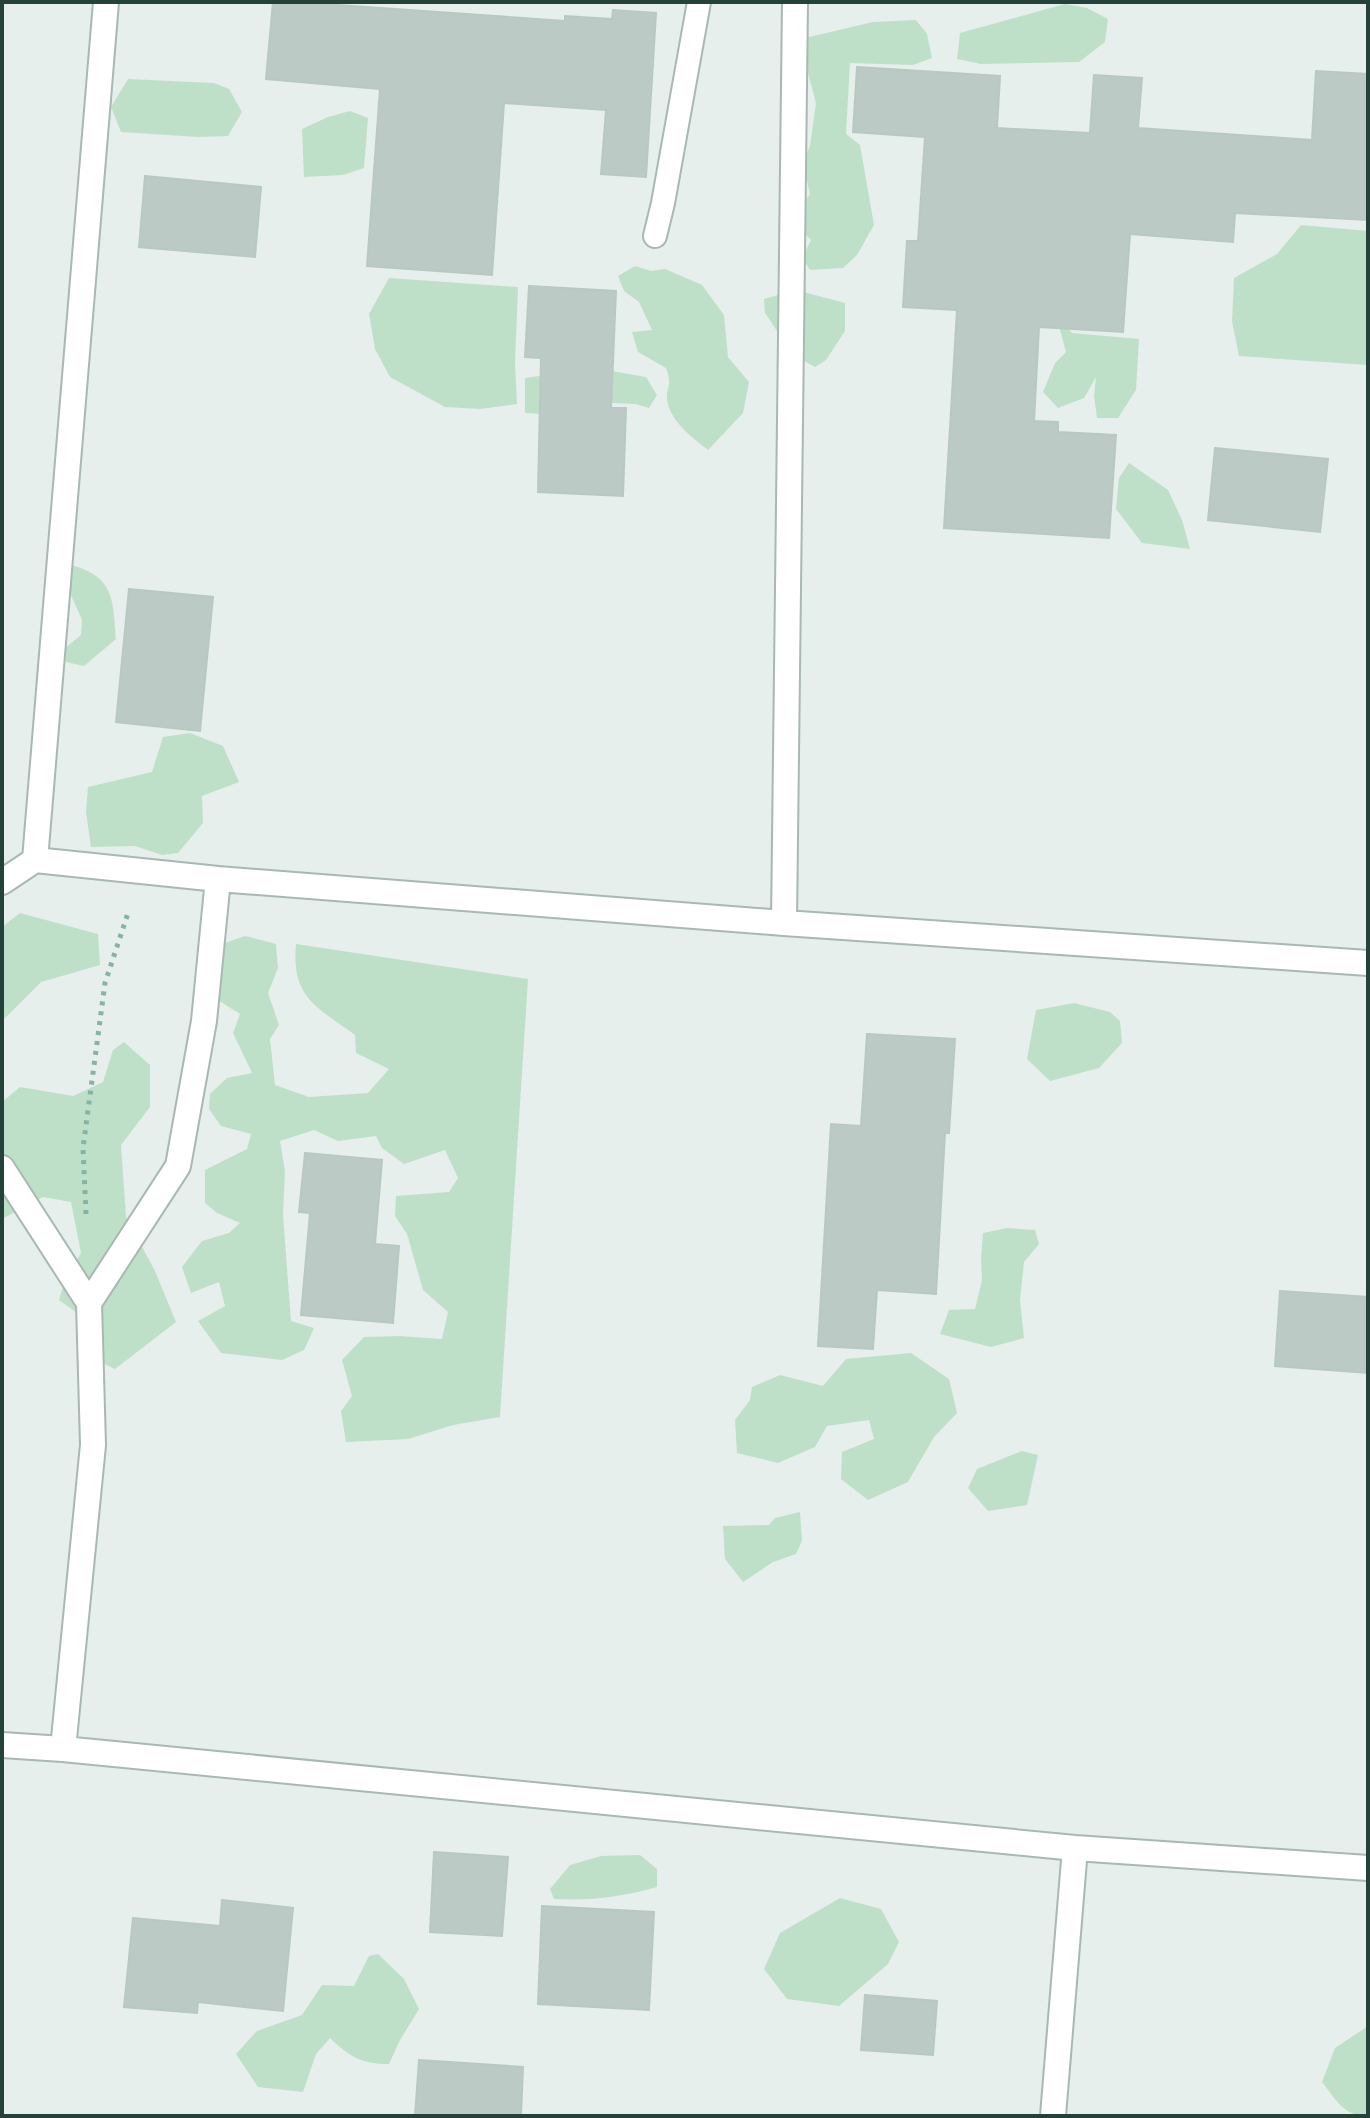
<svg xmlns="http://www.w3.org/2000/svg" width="1370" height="2118" font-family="Figtree,sans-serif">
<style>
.green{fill:#bfe0c8}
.building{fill:#bbcac4;stroke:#b8c9c2;stroke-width:2}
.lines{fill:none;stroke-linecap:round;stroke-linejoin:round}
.lane-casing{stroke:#a8b8b2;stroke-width:26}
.street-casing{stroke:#a8b8b2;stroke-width:28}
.path{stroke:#86b3a5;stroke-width:5;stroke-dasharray:4 6;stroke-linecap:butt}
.lane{stroke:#fff;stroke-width:22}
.street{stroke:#fff;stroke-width:24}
</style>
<rect width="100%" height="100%" fill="#e6efeb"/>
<path class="green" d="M 1065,4 L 1087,8 L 1108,19 L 1105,42 L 1079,62 L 981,64 L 957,59 L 960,33 Z
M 916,20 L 927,34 L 932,58 L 913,65 L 850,63 L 846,134 L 860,145 L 874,225 L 857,255 L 843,268 L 810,270 L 802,258 L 811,240 L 802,231 L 802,205 L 810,194 L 803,163 L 810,146 L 816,103 L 805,62 L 805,38 L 873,22 Z
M 128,79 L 214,83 L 229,89 L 242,112 L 228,136 L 198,137 L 121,132 L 111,107 Z
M 350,111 L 368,118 L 364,168 L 343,175 L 304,177 L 302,129 L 328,117 Z
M 1301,225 L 1368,231 L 1368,365 L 1239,356 L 1232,321 L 1234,278 L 1277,254 Z
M 635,266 L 651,271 L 665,269 L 702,285 L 724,315 L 728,357 L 749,382 L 743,413 L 708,450 C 692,437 670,422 667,399 C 666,386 673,386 666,368 L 638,352 L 632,332 L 652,330 L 639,302 L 624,291 L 618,276 Z
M 389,278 L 518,287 L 515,363 L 517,404 L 480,409 L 445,407 L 390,377 L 375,349 L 369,314 Z
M 796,290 L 845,303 L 845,331 L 826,360 L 815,367 L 793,355 L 765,313 L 764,299 Z
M 1059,326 L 1066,326 L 1072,333 L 1139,339 L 1136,390 L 1118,418 L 1097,418 L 1094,396 L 1096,377 L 1084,398 L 1058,408 L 1043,392 L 1055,363 L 1066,352 Z
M 594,368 L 646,377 L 657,395 L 649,408 L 635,404 L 566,401 L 559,415 L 525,413 L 525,378 Z
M 1129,463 L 1168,490 L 1182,520 L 1190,549 L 1142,543 L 1116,509 L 1119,478 Z
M 71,565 C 114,577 113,598 116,639 L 84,666 L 66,662 L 65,648 L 81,635 L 82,620 L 67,586 Z
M 190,733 L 223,746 L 239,782 L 202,796 L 203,823 L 178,853 L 162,855 L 135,846 L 91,847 L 86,812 L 88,787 L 152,772 L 163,737 Z
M 20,913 L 98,934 L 100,965 L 41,982 L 2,1021 L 2,927 Z
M 245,936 L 276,944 L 278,968 L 268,993 L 279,1025 L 270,1039 L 275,1085 L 309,1097 L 368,1093 L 389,1069 L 356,1053 L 355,1035 C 317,1007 291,998 296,944 L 528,979 L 500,1417 L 453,1425 L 408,1439 L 346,1442 L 341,1411 L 352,1396 L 342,1360 L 364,1337 L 399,1336 L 442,1339 L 448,1312 L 423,1290 L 407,1234 L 395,1216 L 396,1196 L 449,1192 L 458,1178 L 445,1150 L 404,1164 L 382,1148 L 376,1136 L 338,1141 L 314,1130 L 280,1141 L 285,1171 L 283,1215 L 291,1321 L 314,1328 L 304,1350 L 282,1360 L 221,1353 L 198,1321 L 225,1306 L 219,1282 L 191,1293 L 182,1267 L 202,1241 L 229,1233 L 240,1223 L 217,1213 L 205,1203 L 205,1170 L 247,1149 L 251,1134 L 221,1126 L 209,1109 L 210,1094 L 227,1078 L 252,1073 L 233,1033 L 240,1014 L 213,997 L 222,944 Z
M 1074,1003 L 1110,1012 L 1120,1021 L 1122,1043 L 1099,1068 L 1050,1081 L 1027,1059 L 1036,1010 Z
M 124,1042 L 150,1065 L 150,1107 L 121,1145 L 126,1217 L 155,1271 L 176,1322 L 115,1369 L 88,1356 L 87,1320 L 59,1300 L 65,1280 L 81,1253 L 71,1202 L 43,1197 L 2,1219 L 2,1102 L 20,1087 L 73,1096 L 103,1082 L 113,1050 Z
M 1007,1228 L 1035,1230 L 1039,1244 L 1024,1262 L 1020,1300 L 1024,1338 L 991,1347 L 940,1334 L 949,1310 L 975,1309 L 982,1280 L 981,1259 L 983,1233 Z
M 911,1353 L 949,1379 L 957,1413 L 934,1437 L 908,1482 L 868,1500 L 841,1479 L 842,1452 L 874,1439 L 869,1420 L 827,1426 L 815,1447 L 778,1463 L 737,1453 L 735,1420 L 750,1400 L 752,1387 L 780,1375 L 823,1386 L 846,1359 Z
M 1022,1451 L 1038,1455 L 1027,1505 L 988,1511 L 968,1488 L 977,1469 Z
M 800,1512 L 802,1541 L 796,1554 L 773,1562 L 743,1582 L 725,1559 L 723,1526 L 769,1525 L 775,1518 Z
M 640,1855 L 657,1869 L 657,1887 C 622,1897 591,1901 554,1899 L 550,1889 L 570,1865 L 601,1856 Z
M 840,1898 L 881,1909 L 899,1942 L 888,1964 L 839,2006 L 787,1999 L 764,1969 L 780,1933 Z
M 378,1954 L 404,1979 L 419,2009 L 400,2040 L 389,2064 C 361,2064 350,2057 330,2038 L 316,2054 L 303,2092 L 258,2087 L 236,2054 L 257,2031 L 302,2015 L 322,1985 L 354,1986 L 369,1956 Z
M 1368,2026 L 1367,2116 C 1343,2116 1336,2099 1322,2082 L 1335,2048 Z"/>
<path class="building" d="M 273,2 L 338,2 L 338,5 L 565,21 L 565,16 L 612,19 L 613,10 L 656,13 L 646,177 L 601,174 L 606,110 L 504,103 L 492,275 L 367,266 L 380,89 L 266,79 Z
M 857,67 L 1000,76 L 997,128 L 1090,133 L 1094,75 L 1142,78 L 1138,128 L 1312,140 L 1316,71 L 1368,74 L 1368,220 L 1235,213 L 1233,242 L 1130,234 L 1123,332 L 1039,327 L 1034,421 L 1058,422 L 1058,432 L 1116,435 L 1109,538 L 944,528 L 957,310 L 903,307 L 907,241 L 918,241 L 925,137 L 853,132 Z
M 145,176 L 261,187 L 255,257 L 139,247 Z
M 529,286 L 616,291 L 611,408 L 626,408 L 623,496 L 538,492 L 541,358 L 525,357 Z
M 1215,448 L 1328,459 L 1320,532 L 1208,520 Z
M 129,589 L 213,597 L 200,731 L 116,722 Z
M 867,1034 L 955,1039 L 949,1133 L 945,1133 L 936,1294 L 877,1290 L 873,1349 L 818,1346 L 831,1124 L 861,1126 Z
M 305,1153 L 382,1160 L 375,1244 L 399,1246 L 393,1323 L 301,1315 L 310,1213 L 299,1212 Z
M 1280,1291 L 1368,1297 L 1368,1373 L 1275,1366 Z
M 434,1852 L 508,1857 L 502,1936 L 430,1932 Z
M 222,1900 L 293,1908 L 283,2011 L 198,2002 L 197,2013 L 124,2007 L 133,1918 L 220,1926 Z
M 542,1906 L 654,1912 L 649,2010 L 538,2004 Z
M 865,1995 L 937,2001 L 933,2055 L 861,2050 Z
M 419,2060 L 523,2067 L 521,2116 L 415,2116 Z"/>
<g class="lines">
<defs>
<path id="lane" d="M 655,236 L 663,203 L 699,2"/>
<path id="street" d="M 35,860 L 106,2
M 2,882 L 35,860 L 218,879 L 784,923 L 1368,963
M 784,923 L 795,2
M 2,1168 L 89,1303 L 93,1445 L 63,1749
M 89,1303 L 178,1166 L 204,1021 L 218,879
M 2,1745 L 63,1749 L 1075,1848 L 1368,1868
M 1053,2116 L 1075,1848"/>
</defs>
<use href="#lane" class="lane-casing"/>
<use href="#street" class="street-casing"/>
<path class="path" d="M 86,1214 L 83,1148 L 105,983 L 128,913"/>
<use href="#lane" class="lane"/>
<use href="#street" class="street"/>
</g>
<rect width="1370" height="2118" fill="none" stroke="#24423a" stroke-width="8"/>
</svg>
